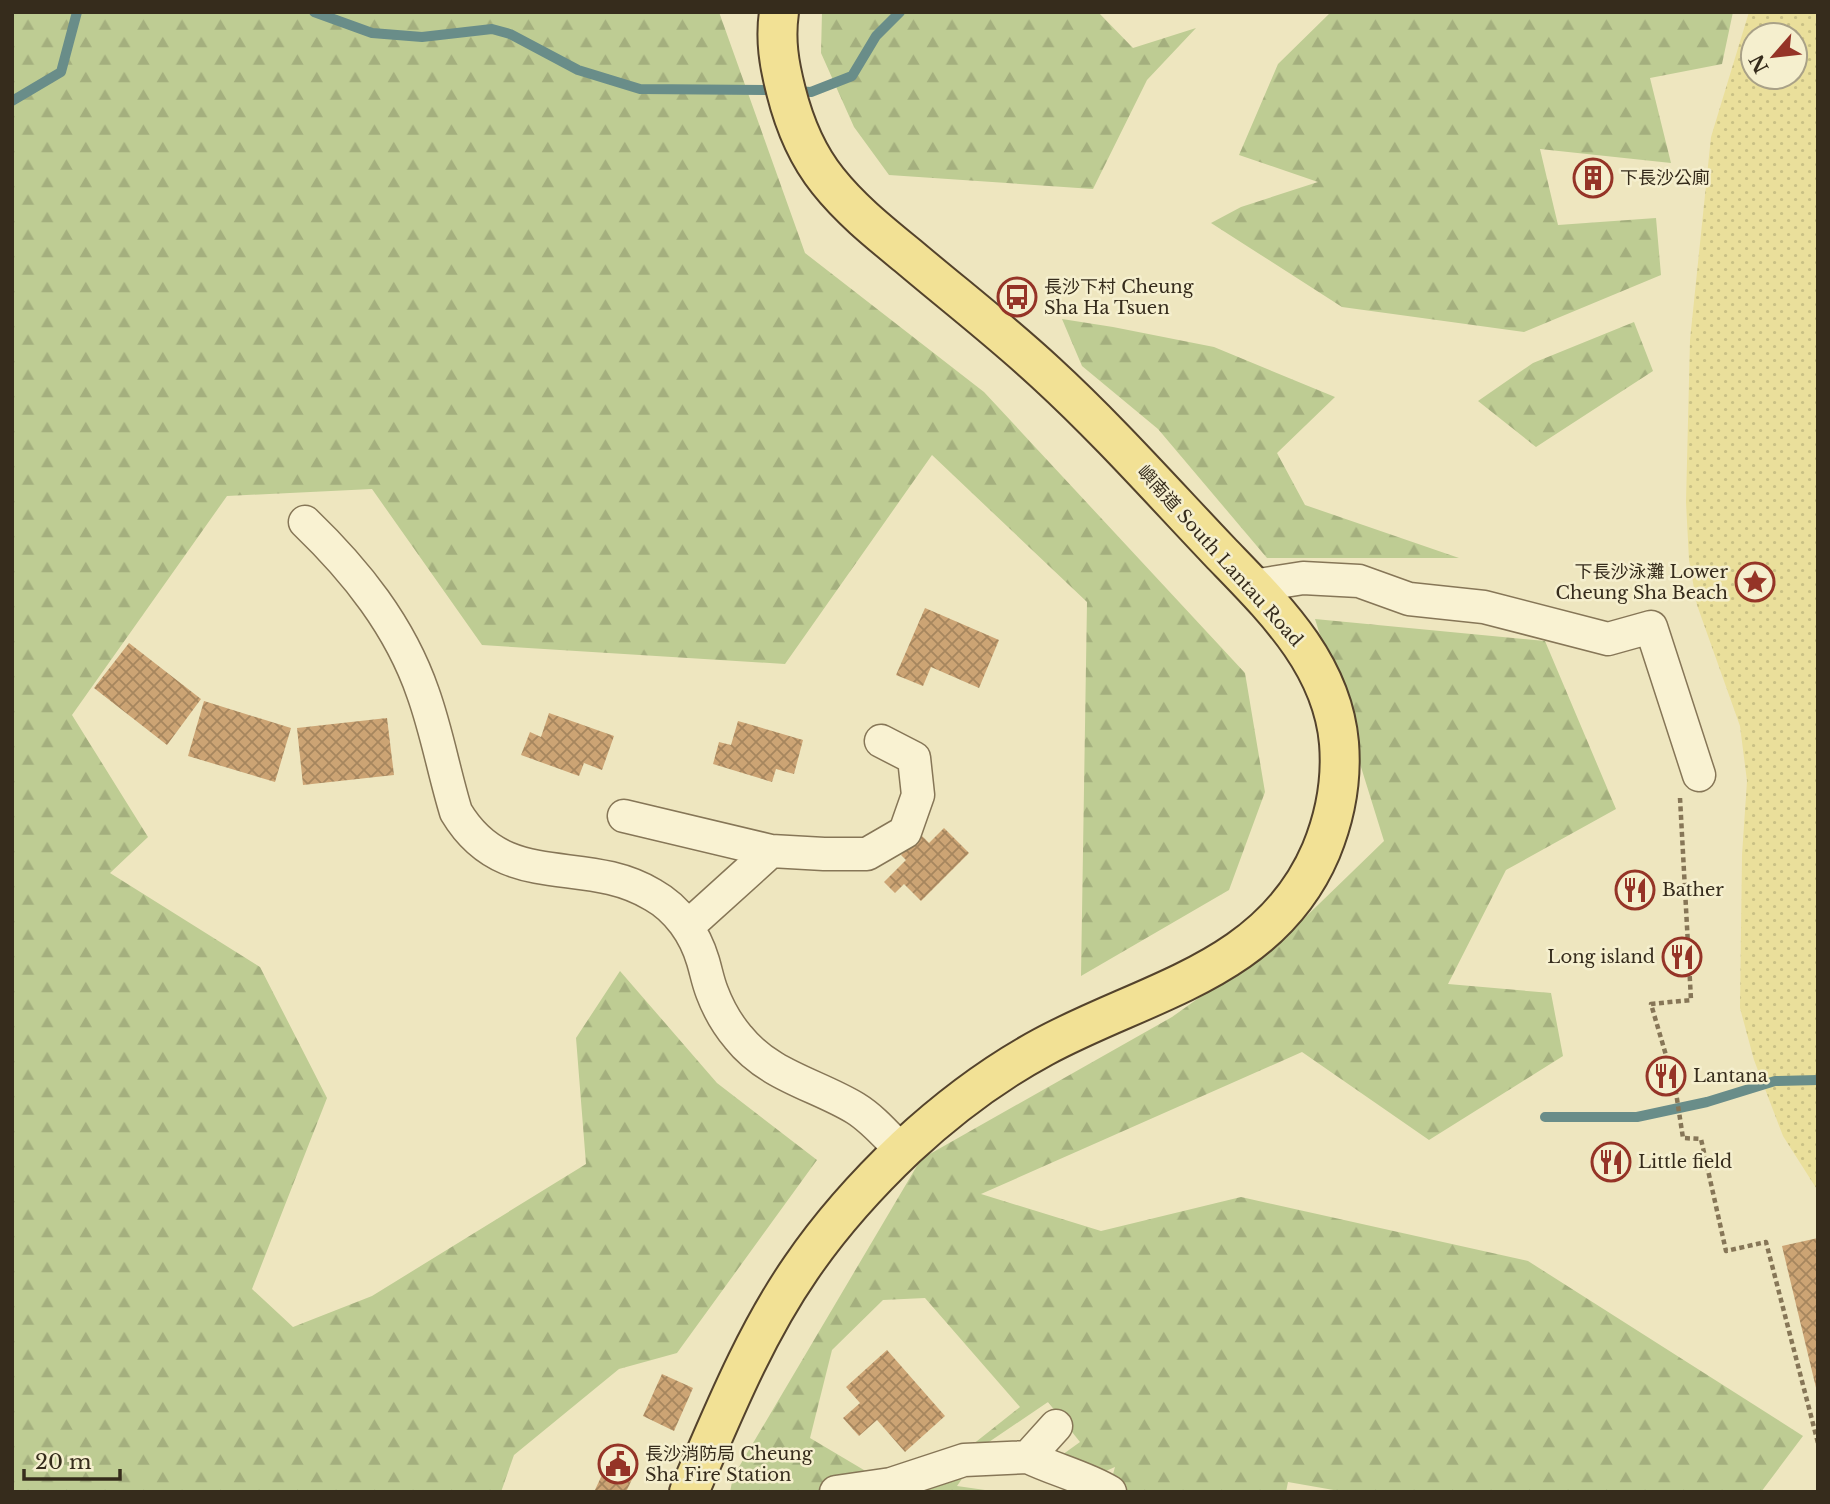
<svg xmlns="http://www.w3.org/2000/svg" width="1830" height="1504" font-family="'Libre Baskerville','Noto Sans TC',serif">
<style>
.forest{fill:url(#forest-firs);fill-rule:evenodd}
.sand{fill:url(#sand-dots);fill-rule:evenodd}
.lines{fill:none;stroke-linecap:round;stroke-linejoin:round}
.stream{stroke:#698d89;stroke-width:10}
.building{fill:url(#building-cross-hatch)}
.minor-casing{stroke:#867657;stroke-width:35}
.major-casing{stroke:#54432c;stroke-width:42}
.path{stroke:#867657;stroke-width:4.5;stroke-dasharray:5 3.5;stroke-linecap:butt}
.minor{stroke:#f9f2d2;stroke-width:32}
.major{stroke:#f2e195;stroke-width:38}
.labels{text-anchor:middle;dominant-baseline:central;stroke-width:5;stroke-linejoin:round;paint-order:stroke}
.poi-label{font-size:18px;fill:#362c1c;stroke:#f5efce;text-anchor:start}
.street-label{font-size:18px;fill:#362c1c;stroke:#f5efce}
</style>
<defs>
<pattern id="forest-firs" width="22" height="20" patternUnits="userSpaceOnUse" patternTransform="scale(1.75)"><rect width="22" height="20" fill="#becc93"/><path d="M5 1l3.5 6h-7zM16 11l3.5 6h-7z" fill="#a4af7e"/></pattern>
<pattern id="sand-dots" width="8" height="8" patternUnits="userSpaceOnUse" patternTransform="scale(1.75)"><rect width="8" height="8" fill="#eadf9b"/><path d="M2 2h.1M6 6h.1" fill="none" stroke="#c9c085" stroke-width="1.8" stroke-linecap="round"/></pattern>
<pattern id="building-cross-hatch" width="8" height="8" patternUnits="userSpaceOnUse" patternTransform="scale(1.75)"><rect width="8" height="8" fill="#cca474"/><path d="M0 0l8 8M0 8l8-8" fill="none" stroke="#a6865e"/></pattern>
</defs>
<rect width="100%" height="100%" fill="#eee6bf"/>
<path class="forest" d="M 719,12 L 805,253 L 984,392 L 1245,673 L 1265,792 L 1229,890 L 1081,976 L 1087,602 L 932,455 L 785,664 L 482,645 L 372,489 L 227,496 L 72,715 L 148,837 L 110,873 L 260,967 L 327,1098 L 252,1289 L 293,1327 L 372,1296 L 586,1164 L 576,1038 L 620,971 L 717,1083 L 817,1160 L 677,1353 L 619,1369 L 514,1455 L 501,1492 L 12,1492 L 12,13 Z
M 822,12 L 1098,12 L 1133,48 L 1196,28 L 1147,80 L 1093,189 L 889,175 L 854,127 L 821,53 Z
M 1331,12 L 1733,12 L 1722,64 L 1650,78 L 1671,163 L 1540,149 L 1558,225 L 1656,218 L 1661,275 L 1524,332 L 1342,307 L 1211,223 L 1241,207 L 1318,182 L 1239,155 L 1278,64 Z
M 1062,319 L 1113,327 L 1214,347 L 1335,397 L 1277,453 L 1305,505 L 1459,558 L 1267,558 L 1158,429 L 1082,366 Z
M 1634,322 L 1653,371 L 1536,447 L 1478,401 L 1533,363 Z
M 1315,619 L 1545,641 L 1616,809 L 1506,870 L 1448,984 L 1551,993 L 1563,1056 L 1429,1140 L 1302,1052 L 981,1194 L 1101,1231 L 1241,1197 L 1528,1261 L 1803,1436 L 1761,1492 L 1345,1492 L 1288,1482 L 1286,1492 L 1108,1492 L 1115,1467 L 1074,1485 L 1055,1460 L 1080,1442 L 1048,1402 L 986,1444 L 957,1486 L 999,1492 L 730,1492 L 733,1477 L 921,1159 L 1172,1017 L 1287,935 L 1384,841 ZM 925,1298 L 1020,1407 L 967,1449 L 874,1476 L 810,1438 L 832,1350 L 883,1300 Z"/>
<path class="sand" d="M 1749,12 L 1818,12 L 1818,1191 L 1783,1136 L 1754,1060 L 1740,1008 L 1742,855 L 1747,781 L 1740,726 L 1697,605 L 1689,560 L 1686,502 L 1690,340 L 1711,137 ZM 1753,35 L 1795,35 L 1795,77 L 1753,77 Z"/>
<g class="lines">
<path class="stream" d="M 314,12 L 372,33 L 422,37 L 492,29 L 510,34 L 578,70 L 640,89 L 776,90
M 795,91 L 811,92 L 852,76 L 876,36 L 900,12
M 12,101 L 61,72 L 77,12
M 1545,1117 L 1637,1117 L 1707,1102 L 1775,1081 L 1818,1080"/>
</g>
<path class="building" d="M 1591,163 L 1604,169 L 1594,192 L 1582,187 Z
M 925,608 L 999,640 L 979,688 L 931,667 L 923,686 L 896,675 Z
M 129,643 L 201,699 L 167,745 L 94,688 Z
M 204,701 L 291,728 L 275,782 L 188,756 Z
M 549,713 L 614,736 L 602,770 L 584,763 L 579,776 L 521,755 L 530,732 L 541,737 Z
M 387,718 L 394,775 L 303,785 L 297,728 Z
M 738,721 L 803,740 L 794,774 L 776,769 L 772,782 L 713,764 L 719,742 L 731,745 Z
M 944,828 L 969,853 L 921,901 L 904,884 L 895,893 L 884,882 L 906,860 L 901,855 L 921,835 L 929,843 Z
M 1818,1238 L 1818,1392 L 1817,1392 L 1782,1246 Z
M 887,1350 L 945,1416 L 905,1452 L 877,1420 L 859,1436 L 843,1418 L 860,1403 L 846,1387 Z
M 662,1374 L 693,1388 L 674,1431 L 643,1416 Z
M 609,1460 L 635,1473 L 626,1492 L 594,1492 Z"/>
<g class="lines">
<defs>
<path id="minor" d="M 305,522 C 356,571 400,626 423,693 C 437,732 444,773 456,812 C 505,894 584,853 653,895 C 678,909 695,934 703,961 C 706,971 708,982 712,992 C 718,1008 727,1024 738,1037 C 769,1076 815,1084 855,1108 C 873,1119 887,1136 902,1151
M 1253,586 L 1303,578 L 1359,581 L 1409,599 L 1484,607 L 1608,639 L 1651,627 L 1699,775
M 624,816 L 771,851 L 824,854 L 867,854 L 905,832 L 918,795 L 914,758 L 881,741
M 687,927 L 771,851
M 1028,1457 C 1055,1470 1085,1477 1110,1492
M 836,1492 L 891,1484 L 964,1460 L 1028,1457 L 1056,1426"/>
<path id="major" d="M 689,1492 C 722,1416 754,1336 801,1268 C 831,1224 867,1184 906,1147 C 947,1109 993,1074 1043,1047 C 1146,991 1270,971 1321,851 C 1335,817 1342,780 1339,743 C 1332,663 1273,607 1220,552 C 1163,492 1107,429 1046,373 C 1002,332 954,295 908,256 C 880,233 851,210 828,181 C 807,155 794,123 786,91 C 779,64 775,40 779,12"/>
</defs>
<use href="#minor" class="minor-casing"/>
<use href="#major" class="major-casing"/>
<path class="path" d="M 1680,798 L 1691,1000 L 1651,1004 L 1675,1086 L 1683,1138 L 1701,1139 L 1726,1251 L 1766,1242 L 1818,1443"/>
<use href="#minor" class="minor"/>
<use href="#major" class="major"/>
</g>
<defs>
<symbol id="building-ring" viewBox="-11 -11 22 22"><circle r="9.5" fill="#f5efce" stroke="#953427" stroke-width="1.5"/><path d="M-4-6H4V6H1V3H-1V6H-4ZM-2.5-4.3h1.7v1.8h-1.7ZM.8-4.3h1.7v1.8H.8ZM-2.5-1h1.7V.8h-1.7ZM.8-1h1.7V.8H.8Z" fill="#953427"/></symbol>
<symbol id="bus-ring" viewBox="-11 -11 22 22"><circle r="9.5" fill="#f5efce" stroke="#953427" stroke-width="1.5"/><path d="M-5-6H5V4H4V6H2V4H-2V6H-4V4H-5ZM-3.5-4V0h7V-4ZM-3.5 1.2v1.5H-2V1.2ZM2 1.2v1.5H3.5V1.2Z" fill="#953427"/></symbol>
<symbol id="sight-ring" viewBox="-11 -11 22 22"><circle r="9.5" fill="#f5efce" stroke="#953427" stroke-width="1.5"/><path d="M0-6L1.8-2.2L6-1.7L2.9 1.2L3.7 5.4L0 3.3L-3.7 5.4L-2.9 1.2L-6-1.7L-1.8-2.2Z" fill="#953427"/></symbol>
<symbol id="restaurant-ring" viewBox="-11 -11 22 22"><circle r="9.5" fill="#f5efce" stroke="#953427" stroke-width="1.5"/><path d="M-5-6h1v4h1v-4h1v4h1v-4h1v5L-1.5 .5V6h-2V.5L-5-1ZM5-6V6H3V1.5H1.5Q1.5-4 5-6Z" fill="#953427"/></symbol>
<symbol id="civic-ring" viewBox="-11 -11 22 22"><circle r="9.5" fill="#f5efce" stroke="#953427" stroke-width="1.5"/><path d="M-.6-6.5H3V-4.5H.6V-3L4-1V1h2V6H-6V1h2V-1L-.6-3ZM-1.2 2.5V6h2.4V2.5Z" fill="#953427"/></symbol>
</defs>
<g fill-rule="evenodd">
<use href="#building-ring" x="1571" y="156" width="44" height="44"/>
<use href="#bus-ring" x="995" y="275" width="44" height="44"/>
<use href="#sight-ring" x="1733" y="560" width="44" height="44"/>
<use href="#restaurant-ring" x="1613" y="868" width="44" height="44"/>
<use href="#restaurant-ring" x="1660" y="935" width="44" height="44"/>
<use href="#restaurant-ring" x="1644" y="1054" width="44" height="44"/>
<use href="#restaurant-ring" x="1589" y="1140" width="44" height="44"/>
<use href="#civic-ring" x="596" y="1442" width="44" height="44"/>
</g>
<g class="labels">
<g class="poi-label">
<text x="1620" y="178">下長沙公廁</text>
<text x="1044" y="287">長沙下村 Cheung<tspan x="1044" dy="21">Sha Ha Tsuen</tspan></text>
<text x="1728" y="572" text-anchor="end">下長沙泳灘 Lower<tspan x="1728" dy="21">Cheung Sha Beach</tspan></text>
<text x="1662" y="890">Bather</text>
<text x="1655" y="957" text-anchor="end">Long island</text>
<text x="1693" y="1076">Lantana</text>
<text x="1638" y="1162">Little field</text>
<text x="645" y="1454">長沙消防局 Cheung<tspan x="645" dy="21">Sha Fire Station</tspan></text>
</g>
<g class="street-label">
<text transform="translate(1220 556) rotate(48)">嶼南道 South Lantau Road</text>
</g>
</g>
<rect width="1830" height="1504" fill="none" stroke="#362c1c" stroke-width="28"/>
<g transform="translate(1774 56) rotate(242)"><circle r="33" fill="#f5efce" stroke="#a9a187" stroke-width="2"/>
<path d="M0-5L12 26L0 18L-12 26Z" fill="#953427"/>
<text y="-10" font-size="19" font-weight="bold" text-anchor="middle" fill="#362c1c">N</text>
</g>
<path d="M24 1469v10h96v-10" fill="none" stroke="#362c1c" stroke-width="3.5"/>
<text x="35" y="1469" font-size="21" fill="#362c1c" stroke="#f5efce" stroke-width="5" paint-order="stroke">20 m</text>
</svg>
